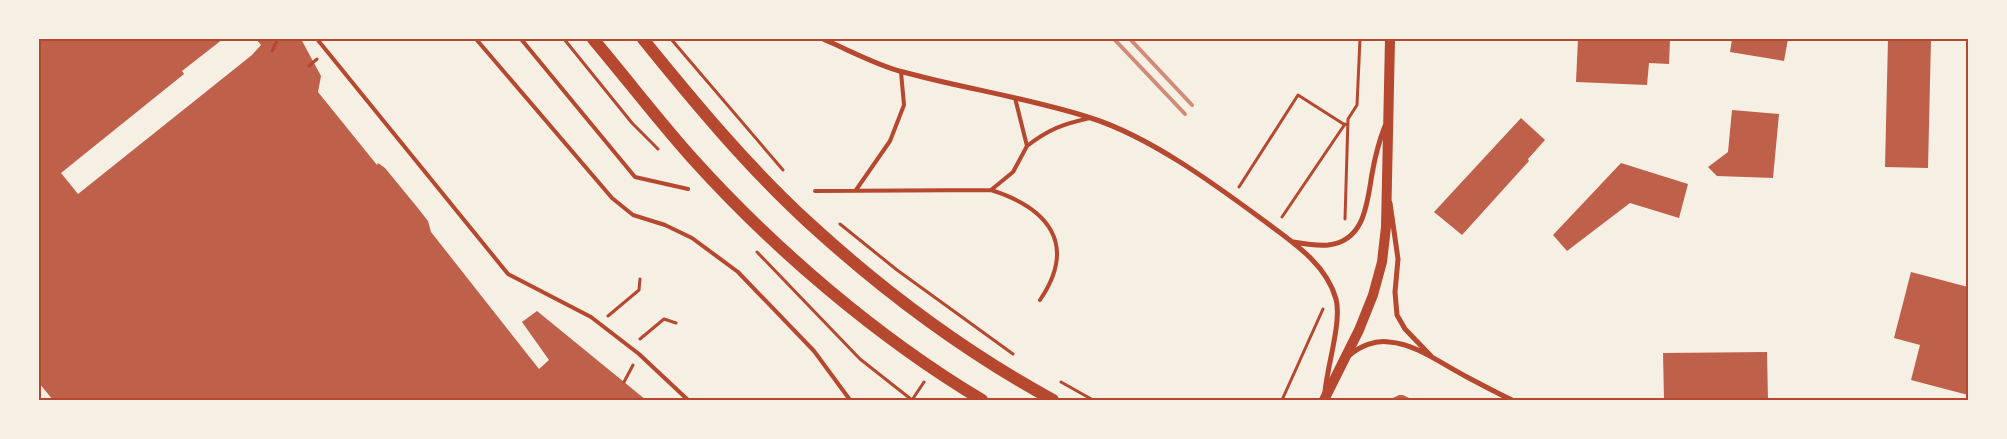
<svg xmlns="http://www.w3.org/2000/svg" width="2007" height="439" font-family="'Zilla Slab',serif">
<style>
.building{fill:#bf614a}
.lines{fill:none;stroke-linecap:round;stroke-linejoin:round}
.path{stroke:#b5482f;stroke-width:3}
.service{stroke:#b5482f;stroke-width:4}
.minor{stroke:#b5482f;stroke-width:5}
.secondary{stroke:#b5482f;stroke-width:10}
.primary{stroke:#b5482f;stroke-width:12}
.rail{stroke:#cf8b77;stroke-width:4}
.neatline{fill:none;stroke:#b5482f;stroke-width:2}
</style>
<rect width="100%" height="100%" fill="#f6efe4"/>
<path class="building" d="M 39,39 L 223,39 L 182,71 L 184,74 L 61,173 L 78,194 L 252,55 L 261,45 L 256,39 L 301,39 L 321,76 L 318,92 L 377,165 L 378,163 L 385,168 L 417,207 L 428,221 L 431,232 L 539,369 L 549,360 L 522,322 L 537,311 L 646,400 L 53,400 L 39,383 Z
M 1578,39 L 1670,39 L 1669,64 L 1649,63 L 1647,85 L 1576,82 Z
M 1732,39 L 1788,39 L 1784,61 L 1730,52 Z
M 1888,39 L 1931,39 L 1928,168 L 1885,167 Z
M 1732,110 L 1779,114 L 1773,178 L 1717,176 L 1708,167 L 1728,152 Z
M 1521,118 L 1545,140 L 1528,159 L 1529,161 L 1462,235 L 1434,212 Z
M 1621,163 L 1688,184 L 1679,218 L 1630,203 L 1567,251 L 1553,235 Z
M 1911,272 L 1968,287 L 1968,395 L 1911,380 L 1920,345 L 1894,338 Z
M 1767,352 L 1768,400 L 1664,400 L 1663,353 Z
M 1399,395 L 1403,395 L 1413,400 L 1389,400 Z"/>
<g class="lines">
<path class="path" d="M 564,39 L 632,123 L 658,149
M 671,39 L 783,170
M 272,51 L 278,39
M 309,66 L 317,59
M 1239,187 L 1298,95 L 1345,125
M 1282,217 L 1345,124
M 1345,219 L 1348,119 L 1357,105 L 1360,39
M 840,224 L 897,270 L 1013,354
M 757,252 L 860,359 L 912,400
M 608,316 L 639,290 L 640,279
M 640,339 L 664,319 L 676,323
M 624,382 L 633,365
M 1061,382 L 1093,400
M 912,400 L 924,382
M 1282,400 L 1323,309"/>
<path class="service" d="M 317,39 L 508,274 L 591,317 L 639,354 L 688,400
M 476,39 L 612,198 L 633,215 L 665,225 L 692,238 L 738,272 L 814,351 L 850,400
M 521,39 L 635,177 L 688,189
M 1027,146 C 1049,129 1063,124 1090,118
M 856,190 L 890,141 L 904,105 L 901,72
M 991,190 C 1048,208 1078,244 1040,300
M 815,191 L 991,190 L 1013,172 L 1027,146 L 1015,98"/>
<path class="minor" d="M 823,39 C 849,50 876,65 903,72 C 965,89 1030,98 1091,118 C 1150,137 1213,183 1263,220 C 1291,241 1326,263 1336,299 C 1342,321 1327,367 1325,392
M 1390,203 L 1398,259 L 1395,292 L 1397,315 L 1405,329 L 1431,356
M 1293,242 C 1305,244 1316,246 1328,245 C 1365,241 1367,203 1372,174 C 1375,157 1379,141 1385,126
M 1350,355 C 1360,346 1375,340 1389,342 C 1417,344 1443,365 1467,377 C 1482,385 1497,393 1512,400"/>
<path class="secondary" d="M 1324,400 L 1359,330 L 1373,295 L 1382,262 L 1386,227 L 1390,39"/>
<path class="primary" d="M 593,39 C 626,78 658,120 692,158 C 774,249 877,337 982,400
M 643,39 C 694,102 748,167 808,222 C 882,290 965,352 1053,400"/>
<path class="rail" d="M 1114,39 L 1185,114
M 1130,39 L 1192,105"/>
</g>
<rect width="2007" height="439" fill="none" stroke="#f6efe4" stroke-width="80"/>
<rect x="40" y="40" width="1927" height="359" class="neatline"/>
</svg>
